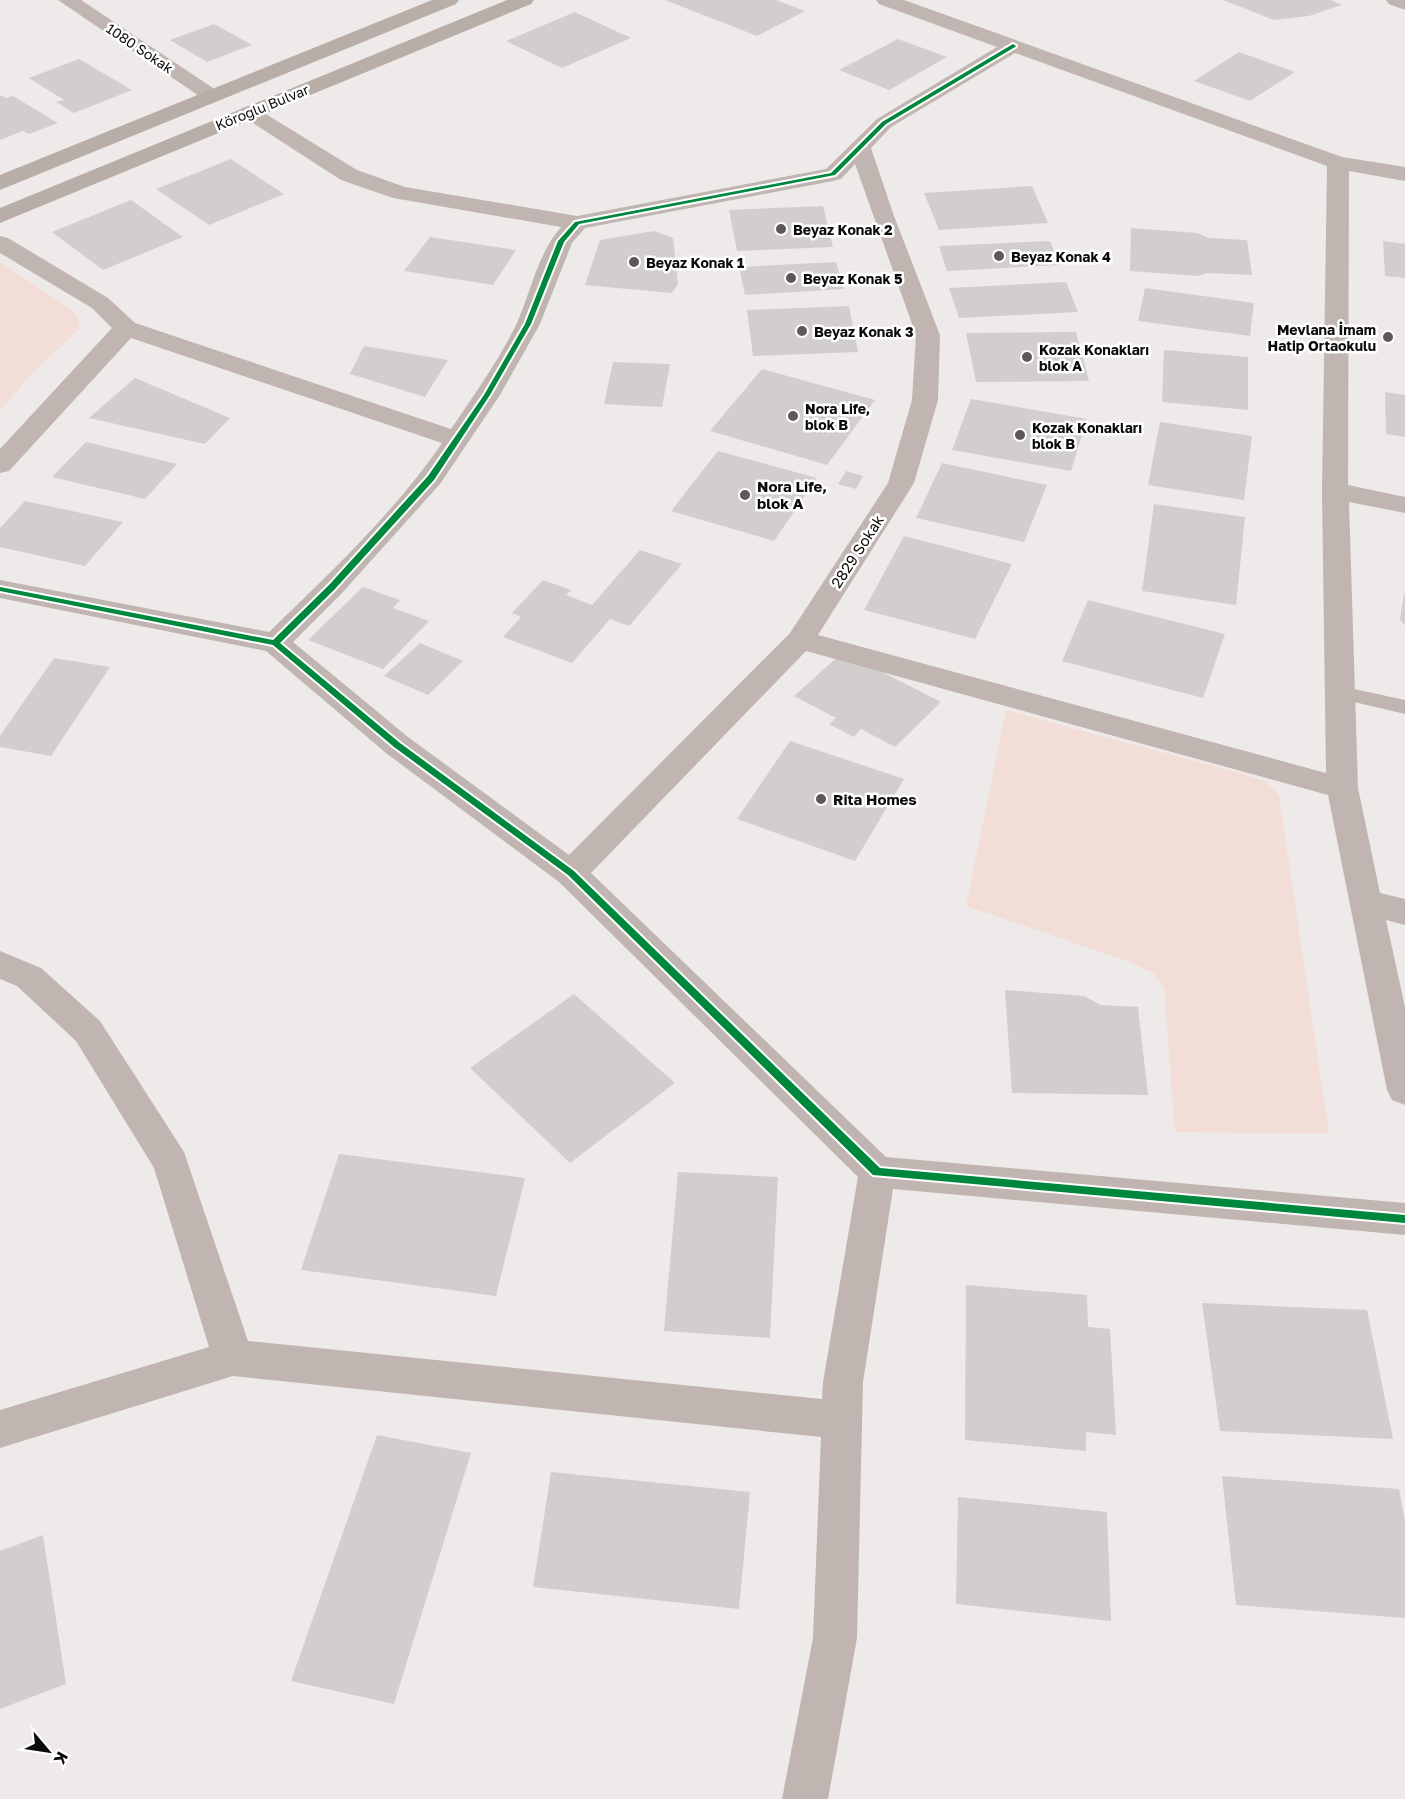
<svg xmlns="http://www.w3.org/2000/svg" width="1405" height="1799" font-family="'Golos Text',sans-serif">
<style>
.green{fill:#f2ded7}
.building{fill:#d2cece}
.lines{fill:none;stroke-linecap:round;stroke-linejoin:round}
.lane{fill:#c0b5b0;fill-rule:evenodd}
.street{fill:#c0b5b0;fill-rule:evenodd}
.primary{fill:#b9ada8;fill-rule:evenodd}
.cycleway-casing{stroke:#fff;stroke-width:4}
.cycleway{fill:#00873e;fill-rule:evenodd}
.poi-dot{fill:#5c5958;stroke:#fff;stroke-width:2}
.labels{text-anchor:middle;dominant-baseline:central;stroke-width:5;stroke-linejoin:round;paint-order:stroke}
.far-street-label{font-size:14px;fill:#0d0b0a;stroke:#fff}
.far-poi-label{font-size:14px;font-weight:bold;fill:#0d0b0a;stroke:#fff;text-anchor:start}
.poi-label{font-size:15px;font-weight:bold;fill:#0d0b0a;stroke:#fff;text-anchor:start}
.street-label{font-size:15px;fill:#0d0b0a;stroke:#fff}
</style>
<rect width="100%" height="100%" fill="#eeeae9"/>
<path class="green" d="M 0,262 L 68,307 L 78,316 L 80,328 L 30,376 L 0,411 Z
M 1006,710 L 1246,775 L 1266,782 L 1279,795 L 1329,1134 L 1175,1132 L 1164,988 L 1153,973 L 1130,962 L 966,906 Z"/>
<path class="building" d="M 665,0 L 776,0 L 805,11 L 757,36 Z
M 1223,0 L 1331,0 L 1342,5 L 1309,16 L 1274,20 Z
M 575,12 L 631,38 L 562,68 L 506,41 Z
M 214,24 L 252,45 L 207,62 L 170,40 Z
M 898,39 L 947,57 L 889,90 L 839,70 Z
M 1239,52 L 1295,72 L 1250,101 L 1194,81 Z
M 79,59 L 132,90 L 74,113 L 56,102 L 64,100 L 29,78 Z
M 0,95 L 6,98 L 13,96 L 58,123 L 29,134 L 23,131 L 0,140 Z
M 231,159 L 284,194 L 209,225 L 156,189 Z
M 1032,186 L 1048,223 L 939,230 L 924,193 Z
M 131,200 L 183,237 L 103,270 L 52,232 Z
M 823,206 L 833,247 L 737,251 L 729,210 Z
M 1131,228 L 1198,233 L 1208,238 L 1247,240 L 1252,275 L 1206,273 L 1198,276 L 1130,271 Z
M 654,231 L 673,238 L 678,284 L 672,293 L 585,285 L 600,240 Z
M 430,237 L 516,250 L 493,285 L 404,271 Z
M 1050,241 L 1060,265 L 947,271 L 939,246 Z
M 1383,241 L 1405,244 L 1405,278 L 1385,276 Z
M 836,262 L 844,289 L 745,295 L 739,267 Z
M 1066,282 L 1078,312 L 959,318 L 949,288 Z
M 1145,288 L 1254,303 L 1250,336 L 1138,321 Z
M 849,306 L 858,352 L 753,356 L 747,310 Z
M 1076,332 L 1089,381 L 976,382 L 966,333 Z
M 364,346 L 448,360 L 425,397 L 350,374 Z
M 1164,350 L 1248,357 L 1248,410 L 1162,402 Z
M 613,362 L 670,364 L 662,407 L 604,404 Z
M 762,369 L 875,400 L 827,465 L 710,431 Z
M 135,378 L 230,418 L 205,444 L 89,418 Z
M 1385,392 L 1405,395 L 1405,437 L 1386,434 Z
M 971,399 L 1087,419 L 1071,471 L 952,450 Z
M 1160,422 L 1252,436 L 1244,500 L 1148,485 Z
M 86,442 L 177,464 L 145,499 L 52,477 Z
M 718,451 L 817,478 L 774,541 L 671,511 Z
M 942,463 L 1047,485 L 1024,542 L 916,518 Z
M 846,471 L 863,476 L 856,489 L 838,484 Z
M 25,501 L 123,522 L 85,566 L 0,547 L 0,528 Z
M 1154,504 L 1245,517 L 1236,605 L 1142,591 Z
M 904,536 L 1012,564 L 975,639 L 864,610 Z
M 640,550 L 682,564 L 629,626 L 610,619 L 572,663 L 503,637 L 521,617 L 512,613 L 543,580 L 571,590 L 566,595 L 592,605 Z
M 363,587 L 400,600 L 393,608 L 429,621 L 383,669 L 308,640 Z
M 1404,594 L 1405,594 L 1405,625 L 1400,620 Z
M 1088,600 L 1225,634 L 1203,698 L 1062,661 Z
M 420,643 L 463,661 L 428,695 L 384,676 Z
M 843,652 L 941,702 L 895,747 L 861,729 L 854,737 L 829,724 L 836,718 L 794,696 Z
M 54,658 L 110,667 L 51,756 L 0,747 L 0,736 Z
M 790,741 L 904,779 L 855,861 L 737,819 Z
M 1005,990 L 1084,996 L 1101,1005 L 1138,1007 L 1148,1095 L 1012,1093 Z
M 574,994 L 675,1083 L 570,1163 L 470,1068 Z
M 339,1154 L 525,1178 L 496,1296 L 301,1270 Z
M 678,1172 L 778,1177 L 770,1338 L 664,1331 Z
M 966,1285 L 1087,1295 L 1088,1327 L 1110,1329 L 1116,1435 L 1086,1432 L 1086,1451 L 965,1440 Z
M 1202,1303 L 1367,1310 L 1393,1439 L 1220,1431 Z
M 377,1435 L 471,1453 L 394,1704 L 291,1681 Z
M 551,1472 L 750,1492 L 739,1609 L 533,1587 Z
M 1222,1476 L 1399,1489 L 1405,1521 L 1405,1618 L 1236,1605 Z
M 958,1497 L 1107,1512 L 1111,1621 L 956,1604 Z
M 43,1535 L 66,1684 L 0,1709 L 0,1551 Z"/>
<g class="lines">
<path class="lane" d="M 1340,686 L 1405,700 L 1405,714 L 1333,697 L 1331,692 L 1333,687 Z"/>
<path class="street" d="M 58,0 L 81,0 L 219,92 L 222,96 L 219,100 L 212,102 L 205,100 Z
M 876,0 L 904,0 L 1342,157 L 1405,167 L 1405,181 L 1349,171 L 1348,485 L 1405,497 L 1405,513 L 1349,502 L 1358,788 L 1380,893 L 1405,899 L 1405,925 L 1386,920 L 1405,1007 L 1405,1105 L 1392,1100 L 1387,1090 L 1328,795 L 806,651 L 591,873 L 886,1157 L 1405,1203 L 1405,1235 L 893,1189 L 863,1382 L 857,1638 L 828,1799 L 782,1799 L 813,1638 L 821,1437 L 233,1376 L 0,1448 L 0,1410 L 209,1347 L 154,1168 L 76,1041 L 17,986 L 0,979 L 0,951 L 41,968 L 100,1021 L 184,1152 L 248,1341 L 822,1399 L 823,1382 L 858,1177 L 559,882 L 386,753 L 266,651 L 0,598 L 0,580 L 269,632 C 329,574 395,512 442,443 L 131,338 L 9,471 L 0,473 L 0,449 L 112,328 L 92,308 L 0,253 L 0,236 L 8,238 L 108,298 L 135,323 L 451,429 C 474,395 499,360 517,323 C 531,291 538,253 561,227 L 393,198 L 341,180 L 242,116 L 239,112 L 242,108 L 249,106 L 256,108 L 357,170 L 405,187 L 577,216 L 826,169 L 877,119 L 997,47 L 879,4 ZM 1015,53 L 1327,166 L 1322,491 L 1326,773 L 818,635 L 914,483 L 938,400 L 940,335 L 894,216 L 871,148 L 891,127 ZM 855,164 L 916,335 L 912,400 L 888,483 L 790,633 L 569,855 L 408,737 L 293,642 L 342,593 L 440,484 L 500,395 L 540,324 L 572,243 L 585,228 L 833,181 L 841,179 Z
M 1386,0 L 1405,0 L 1405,10 L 1389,4 Z"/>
<path class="primary" d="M 432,0 L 459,0 L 456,4 L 0,190 L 0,175 Z
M 507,0 L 534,0 L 531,4 L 0,223 L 0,208 Z"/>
<defs>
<path id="cycleway" d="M 1013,44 L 1016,46 L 1015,47 L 886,124 L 835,175 L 579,224 L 564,242 L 531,324 L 490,395 L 434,480 L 335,589 L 280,643 L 400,743 L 574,871 L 880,1168 L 1405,1215 L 1405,1223 L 873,1175 L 568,875 L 394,747 L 273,645 L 0,591 L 0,587 L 273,640 L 329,585 L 428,476 L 484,395 L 525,324 L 558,241 L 575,222 L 831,173 L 882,122 Z"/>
</defs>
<use href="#cycleway" class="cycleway-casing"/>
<use href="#cycleway" class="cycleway"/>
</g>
<g class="poi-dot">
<circle cx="781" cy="229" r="6"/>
<circle cx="999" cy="256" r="6"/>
<circle cx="634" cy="262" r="6"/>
<circle cx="791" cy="278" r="6"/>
<circle cx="802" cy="331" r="6"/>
<circle cx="1388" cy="337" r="6"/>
<circle cx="1027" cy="357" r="6"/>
<circle cx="793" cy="416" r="6"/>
<circle cx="1020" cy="435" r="6"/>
<circle cx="745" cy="495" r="6"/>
<circle cx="821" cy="799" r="6"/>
</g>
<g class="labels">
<g class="far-street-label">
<text transform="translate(140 48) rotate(34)">1080 Sokak</text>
<text transform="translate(262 107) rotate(-22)">Köroğlu Bulvar</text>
</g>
<g class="far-poi-label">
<text x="793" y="229">Beyaz Konak 2</text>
<text x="1011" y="256">Beyaz Konak 4</text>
<text x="646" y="262">Beyaz Konak 1</text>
<text x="803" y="278">Beyaz Konak 5</text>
<text x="1376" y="329" text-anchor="end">Mevlana İmam<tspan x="1376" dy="16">Hatip Ortaokulu</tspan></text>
<text x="814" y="331">Beyaz Konak 3</text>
<text x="1039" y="349">Kozak Konakları<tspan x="1039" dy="16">blok A</tspan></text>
<text x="805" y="408">Nora Life,<tspan x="805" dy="16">blok B</tspan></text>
<text x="1032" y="427">Kozak Konakları<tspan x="1032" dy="16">blok B</tspan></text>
</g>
<g class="poi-label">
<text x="757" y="486">Nora Life,<tspan x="757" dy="17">blok A</tspan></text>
<text x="833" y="799">Rita Homes</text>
</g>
<g class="street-label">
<text transform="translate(857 551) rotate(-57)">2829 Sokak</text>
</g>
</g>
<g transform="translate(48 1751) rotate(119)" stroke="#ffffff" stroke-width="4.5" paint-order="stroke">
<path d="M0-4.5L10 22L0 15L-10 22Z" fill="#0d0b0a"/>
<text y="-9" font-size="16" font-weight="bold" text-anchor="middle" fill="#0d0b0a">K</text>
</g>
</svg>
